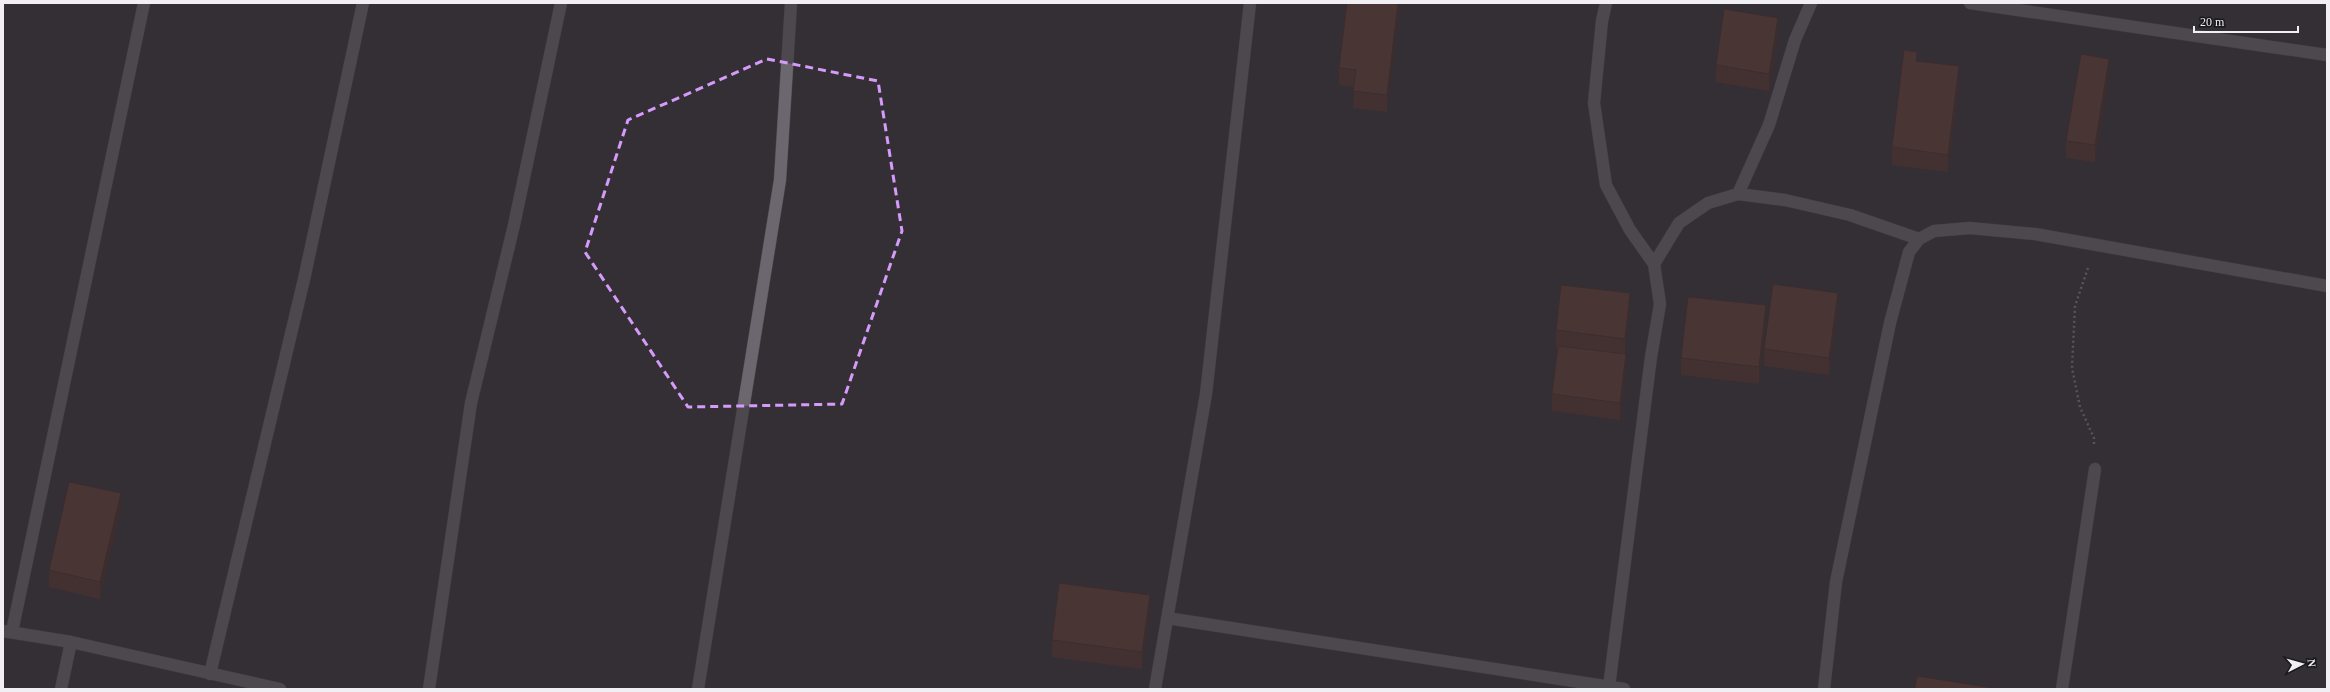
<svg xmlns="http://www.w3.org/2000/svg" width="2330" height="692" font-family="'Times New Roman',serif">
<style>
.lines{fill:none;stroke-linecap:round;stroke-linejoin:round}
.minor-casing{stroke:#4f4b51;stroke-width:13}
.path{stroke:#837f85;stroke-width:2.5;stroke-dasharray:2 3;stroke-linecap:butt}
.minor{stroke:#6c676e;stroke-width:12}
.wall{fill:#58342e}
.shaded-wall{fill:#472a26}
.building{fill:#663c36;stroke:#472a26}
.marked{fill:none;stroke:#d69bfa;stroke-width:3;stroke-dasharray:8 5;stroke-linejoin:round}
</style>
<rect width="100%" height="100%" fill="#332f35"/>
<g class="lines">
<defs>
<path id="minor" d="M 1606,3 L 1602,21 L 1594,103 L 1606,185 L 1630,230 L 1654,264 L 1660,304 L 1651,357 L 1609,687
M 1970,3 L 2327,55
M 1738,194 L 1769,125 L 1795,40 L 1811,3
M 1654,264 L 1679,223 L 1708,203 L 1738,194 L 1785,200 L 1850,215 L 1919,239
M 1167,618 L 1624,689
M 3,631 L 71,642 L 280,689
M 12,632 L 144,3
M 210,674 L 305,275 L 363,3
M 61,689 L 71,642
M 429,689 L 471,403 L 514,225 L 561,3
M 698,689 L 780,180 L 791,3
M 1155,689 L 1206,394 L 1250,3
M 1824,689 L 1836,582 L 1890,323 L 1909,252 L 1919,239 L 1934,231 L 1970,228 L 2035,234 L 2327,286
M 2062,689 L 2095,469"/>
</defs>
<use href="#minor" class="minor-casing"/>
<path class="path" d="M 2088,268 L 2075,306 L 2072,368 L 2080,407 L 2094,438 L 2094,444"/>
<use href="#minor" class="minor"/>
</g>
<path class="wall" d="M 1399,3 L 1399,10 L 1387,112 L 1353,108 L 1354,87 L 1339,85 L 1339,68 Z
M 1778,35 L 1769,91 L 1716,82 L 1716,65 Z
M 1917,61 L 1959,83 L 1948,172 L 1892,165 L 1892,147 Z
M 2109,76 L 2095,162 L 2066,158 L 2066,141 Z
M 1630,310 L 1625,354 L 1626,371 L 1620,420 L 1552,411 L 1552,394 L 1558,348 L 1556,348 L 1556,330 Z
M 1838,310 L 1829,375 L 1764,366 L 1764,349 Z
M 1766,322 L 1759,384 L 1681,375 L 1681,358 Z
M 121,510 L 100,599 L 49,587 L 49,570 Z
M 1150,612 L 1142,669 L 1052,657 L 1052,640 Z"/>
<path class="shaded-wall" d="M 1398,3 L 1399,3 L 1399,10 L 1387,112 L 1387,95 Z
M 1778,18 L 1778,35 L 1769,91 L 1769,74 Z
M 2109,59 L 2109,76 L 2095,162 L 2095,145 Z
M 1959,66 L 1959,83 L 1948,172 L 1948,155 Z
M 1630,293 L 1630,310 L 1625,356 L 1625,339 Z
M 1838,293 L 1838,310 L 1829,375 L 1829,358 Z
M 1766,305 L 1766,322 L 1759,384 L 1759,367 Z
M 1626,354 L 1626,371 L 1620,420 L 1620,403 Z
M 121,493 L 121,510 L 100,599 L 100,582 Z
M 1150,595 L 1150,612 L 1142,669 L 1142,652 Z"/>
<path class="building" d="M 1347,3 L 1398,3 L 1387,95 L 1353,91 L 1356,70 L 1339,68 Z
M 1724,9 L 1778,18 L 1769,74 L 1716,65 Z
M 1904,50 L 1917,52 L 1916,61 L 1959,66 L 1948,155 L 1892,147 Z
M 2081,54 L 2109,59 L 2095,145 L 2066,141 Z
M 1773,284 L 1838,293 L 1829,358 L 1764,349 Z
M 1561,285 L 1630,293 L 1625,339 L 1556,330 Z
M 1688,297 L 1766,305 L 1759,367 L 1681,358 Z
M 1558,346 L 1626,354 L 1620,403 L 1552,394 Z
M 69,482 L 121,493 L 100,582 L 49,570 Z
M 1059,583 L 1150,595 L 1142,652 L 1052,640 Z
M 1917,676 L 1999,689 L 1915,689 Z"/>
<path d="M0 0H2330V692H0ZM 767,59 L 878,81 L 902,231 L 842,404 L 688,407 L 585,252 L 628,120 Z" fill="#332f35" fill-opacity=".55" fill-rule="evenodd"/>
<path class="marked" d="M 767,59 L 878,81 L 902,231 L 842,404 L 688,407 L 585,252 L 628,120 Z"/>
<rect width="2330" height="692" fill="none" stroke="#f2eff4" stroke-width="8"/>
<g transform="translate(2302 664) rotate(84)" stroke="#1a181b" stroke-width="3" paint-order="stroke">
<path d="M0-3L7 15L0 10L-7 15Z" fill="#f2eff4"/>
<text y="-6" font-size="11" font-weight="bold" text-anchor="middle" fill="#f2eff4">N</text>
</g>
<path d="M2194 26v6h104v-6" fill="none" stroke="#f2eff4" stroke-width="2"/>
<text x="2200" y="26" font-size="12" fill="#f2eff4" stroke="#1a181b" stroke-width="3" paint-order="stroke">20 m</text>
</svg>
